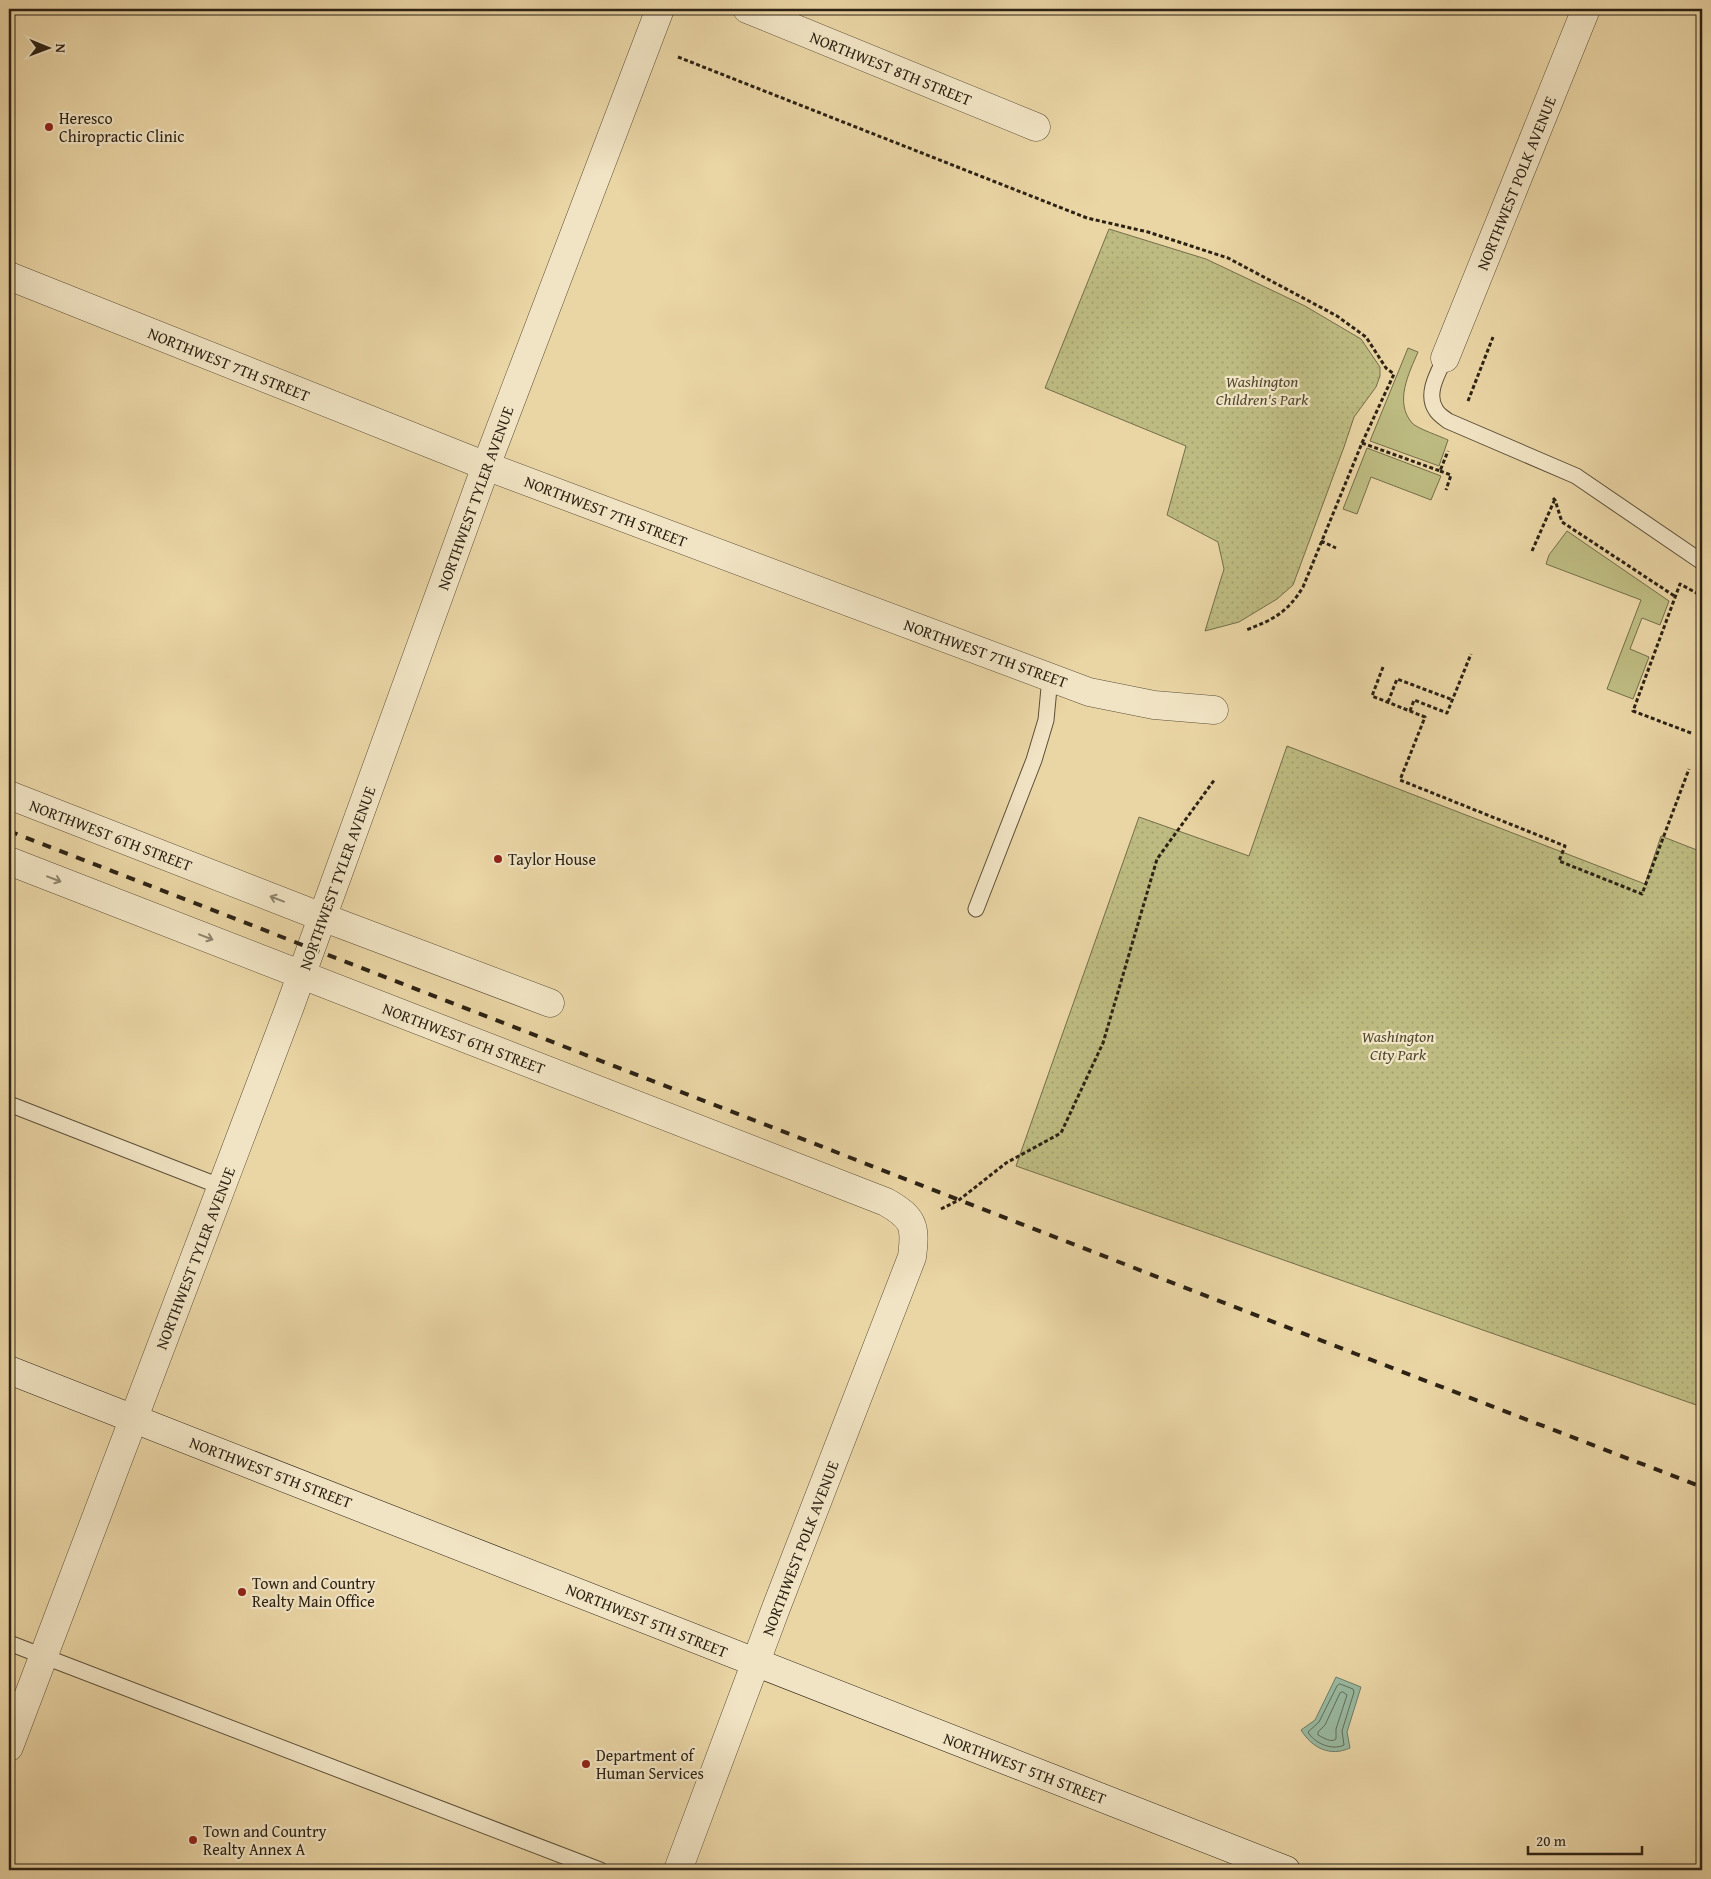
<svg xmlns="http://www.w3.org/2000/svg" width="1711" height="1879" font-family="'Gentium Book Plus',serif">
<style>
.grass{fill:#bdbb81;stroke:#746e4a}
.park{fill:url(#park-dots);stroke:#746e4a}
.water{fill:#99b9a1;stroke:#6d7d69}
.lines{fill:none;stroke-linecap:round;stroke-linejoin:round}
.shore{stroke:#626e5a;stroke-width:1}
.lane-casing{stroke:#5c4f38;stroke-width:17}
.street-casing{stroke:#5c4f38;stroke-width:29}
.secondary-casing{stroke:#2c2214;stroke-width:29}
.path{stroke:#2c2214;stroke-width:3;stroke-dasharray:4 2.5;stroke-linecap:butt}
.lane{stroke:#f1e4c4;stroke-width:15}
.street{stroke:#f1e4c4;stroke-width:28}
.secondary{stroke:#f1e4c4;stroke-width:28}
.rail{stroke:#2c2214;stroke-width:4;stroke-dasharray:9 9;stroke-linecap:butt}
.oneway{stroke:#8e836c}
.poi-dot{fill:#8f2418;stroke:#f1e4c4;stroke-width:2}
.labels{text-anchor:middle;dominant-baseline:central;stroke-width:4.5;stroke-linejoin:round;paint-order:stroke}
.street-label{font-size:16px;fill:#2c2214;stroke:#f1e4c4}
.poi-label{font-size:16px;fill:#2c2214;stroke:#f1e4c4;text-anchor:start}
.park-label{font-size:16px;font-style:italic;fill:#50482f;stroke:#f1e4c4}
</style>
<defs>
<pattern id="park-dots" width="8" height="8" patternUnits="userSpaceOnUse" patternTransform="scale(1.25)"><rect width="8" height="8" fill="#bdbb81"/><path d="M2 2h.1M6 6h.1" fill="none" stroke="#a3a06f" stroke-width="1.8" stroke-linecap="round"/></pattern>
</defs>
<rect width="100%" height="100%" fill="#ead5a5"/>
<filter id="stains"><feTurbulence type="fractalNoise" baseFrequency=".004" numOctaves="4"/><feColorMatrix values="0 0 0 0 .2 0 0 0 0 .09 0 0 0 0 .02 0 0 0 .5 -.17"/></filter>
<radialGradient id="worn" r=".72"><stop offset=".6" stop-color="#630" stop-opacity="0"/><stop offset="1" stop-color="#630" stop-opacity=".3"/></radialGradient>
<path class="grass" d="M 1408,348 L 1418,352 C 1409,373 1394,402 1412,423 C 1418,429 1440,436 1448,440 L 1439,466 L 1370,441 Z
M 1367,448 L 1441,476 L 1431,500 L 1371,477 L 1357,514 L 1343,509 Z
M 1567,531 L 1669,601 L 1660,625 L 1642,618 L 1630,649 L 1649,657 L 1633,699 L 1607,689 L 1641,600 L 1546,564 L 1549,555 Z"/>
<path class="park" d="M 1109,229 L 1206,259 L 1305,306 L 1361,339 L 1380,367 L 1380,376 L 1376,387 L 1354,417 L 1344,447 L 1293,585 L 1277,599 L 1239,622 L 1205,631 L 1224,569 L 1218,542 L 1167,515 L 1186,446 L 1045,388 Z
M 1287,746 L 1645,884 L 1661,836 L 1702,852 L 1702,1407 L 1016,1166 L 1139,817 L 1249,856 Z"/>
<path class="water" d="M 1336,1677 L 1361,1687 L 1347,1732 L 1350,1748 C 1330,1757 1312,1748 1301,1730 L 1315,1720 Z"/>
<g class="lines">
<path class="shore" d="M 1340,1684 L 1353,1689 L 1354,1692 L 1342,1731 L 1344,1745 C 1332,1751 1314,1743 1308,1732 L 1319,1722 L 1337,1686 Z
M 1343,1692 L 1347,1695 L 1336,1729 L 1336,1739 C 1331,1743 1324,1738 1318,1735 L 1318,1732 L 1325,1725 L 1340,1693 Z"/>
<defs>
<path id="lane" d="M 1445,358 C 1438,373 1425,394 1436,410 C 1438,414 1444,418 1448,421 L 1576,476 L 1702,562
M 976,909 L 1034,760 L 1046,720 L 1050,677
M 9,1104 L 222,1187
M 9,1643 L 600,1870"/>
<path id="street" d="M 747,9 L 1036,127
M 9,276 L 486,466 L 1089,692 L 1154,705 L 1214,710
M 1445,358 L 1586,9
M 9,795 L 322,917 L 550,1003
M 9,861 L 886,1202 C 914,1218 916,1226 912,1257 L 776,1608 L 678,1870
M 9,1747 L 289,1009 L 486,466 L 660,9"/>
<path id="secondary" d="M 9,1370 L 1286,1870"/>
</defs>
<use href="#lane" class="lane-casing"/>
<use href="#street" class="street-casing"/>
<use href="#secondary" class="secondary-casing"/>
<path class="path" d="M 678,57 L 1087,218 L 1148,232 L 1228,258 L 1337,316 L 1366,337 L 1386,368 L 1394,374 L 1362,443 L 1303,587 C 1288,612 1273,620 1246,630
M 1468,401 L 1493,337
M 1362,443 L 1440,471 L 1448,451
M 1440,471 L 1451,475 L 1446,490
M 1553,498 L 1555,500 L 1562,522 L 1676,597
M 1321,541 L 1336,548
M 1532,551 L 1555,499
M 1383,667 L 1372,696 L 1425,717 L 1400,780 L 1565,846 L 1559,861 L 1642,894 L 1689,769
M 1388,702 L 1397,679 L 1453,700
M 1410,711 L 1414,700 L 1447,713 L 1471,654
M 1691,733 L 1633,711 L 1680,584 L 1702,596
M 941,1209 L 959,1200 L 1006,1163 L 1061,1133 L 1103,1043 L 1157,859 L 1215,779"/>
<use href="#lane" class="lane"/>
<use href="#street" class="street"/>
<use href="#secondary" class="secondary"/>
<path class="rail" d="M 9,831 L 1356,1354 L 1702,1487"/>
</g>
<defs><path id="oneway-shaft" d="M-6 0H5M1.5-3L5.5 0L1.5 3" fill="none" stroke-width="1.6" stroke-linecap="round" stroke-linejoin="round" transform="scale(1.25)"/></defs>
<g class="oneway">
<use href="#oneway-shaft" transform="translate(54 879) rotate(21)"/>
<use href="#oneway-shaft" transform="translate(277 899) rotate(-159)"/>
<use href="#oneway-shaft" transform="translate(206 937) rotate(21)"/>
</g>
<g class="poi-dot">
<circle cx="49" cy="127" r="5"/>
<circle cx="498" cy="859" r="5"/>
<circle cx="242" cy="1592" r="5"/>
<circle cx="586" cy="1764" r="5"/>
<circle cx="193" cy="1840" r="5"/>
</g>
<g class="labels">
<g class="street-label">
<text transform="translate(891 68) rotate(22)">NORTHWEST 8TH STREET</text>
<text transform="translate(1516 183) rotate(-68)">NORTHWEST POLK AVENUE</text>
<text transform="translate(229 364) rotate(22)">NORTHWEST 7TH STREET</text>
<text transform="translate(475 498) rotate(-70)">NORTHWEST TYLER AVENUE</text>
<text transform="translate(606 511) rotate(21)">NORTHWEST 7TH STREET</text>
<text transform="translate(986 653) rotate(20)">NORTHWEST 7TH STREET</text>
<text transform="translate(111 835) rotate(21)">NORTHWEST 6TH STREET</text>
<text transform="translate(337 878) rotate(-70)">NORTHWEST TYLER AVENUE</text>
<text transform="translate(464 1038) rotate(21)">NORTHWEST 6TH STREET</text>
<text transform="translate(195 1258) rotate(-69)">NORTHWEST TYLER AVENUE</text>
<text transform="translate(271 1472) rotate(21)">NORTHWEST 5TH STREET</text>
<text transform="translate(800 1548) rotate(-69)">NORTHWEST POLK AVENUE</text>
<text transform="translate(647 1620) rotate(22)">NORTHWEST 5TH STREET</text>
<text transform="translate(1025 1768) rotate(21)">NORTHWEST 5TH STREET</text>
</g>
<g class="poi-label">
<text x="59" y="118">Heresco<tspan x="59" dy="18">Chiropractic Clinic</tspan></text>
<text x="508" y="859">Taylor House</text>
<text x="252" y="1583">Town and Country<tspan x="252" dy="18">Realty Main Office</tspan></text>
<text x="596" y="1755">Department of<tspan x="596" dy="18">Human Services</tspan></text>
<text x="203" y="1831">Town and Country<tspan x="203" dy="18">Realty Annex A</tspan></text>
</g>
<g class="park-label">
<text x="1262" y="381">Washington<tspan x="1262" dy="18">Children's Park</tspan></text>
<text x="1398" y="1036">Washington<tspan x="1398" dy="18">City Park</tspan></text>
</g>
</g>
<rect width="1711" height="1879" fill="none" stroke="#ead5a5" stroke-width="30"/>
<rect x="10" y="10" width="1691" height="1859" fill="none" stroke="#2c2214" stroke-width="2.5"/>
<rect x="15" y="15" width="1681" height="1849" fill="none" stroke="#2c2214"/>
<g transform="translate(48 48) rotate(91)" stroke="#f1e4c4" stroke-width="4" paint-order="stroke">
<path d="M0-4L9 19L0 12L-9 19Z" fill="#2c2214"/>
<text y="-8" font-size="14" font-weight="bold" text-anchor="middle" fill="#2c2214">N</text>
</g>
<path d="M1528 1846v8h114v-8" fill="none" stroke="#2c2214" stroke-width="2.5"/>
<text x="1536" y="1846" font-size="15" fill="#2c2214" stroke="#f1e4c4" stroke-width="4" paint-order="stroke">20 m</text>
<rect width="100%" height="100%" filter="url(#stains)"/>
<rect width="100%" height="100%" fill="url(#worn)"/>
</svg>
